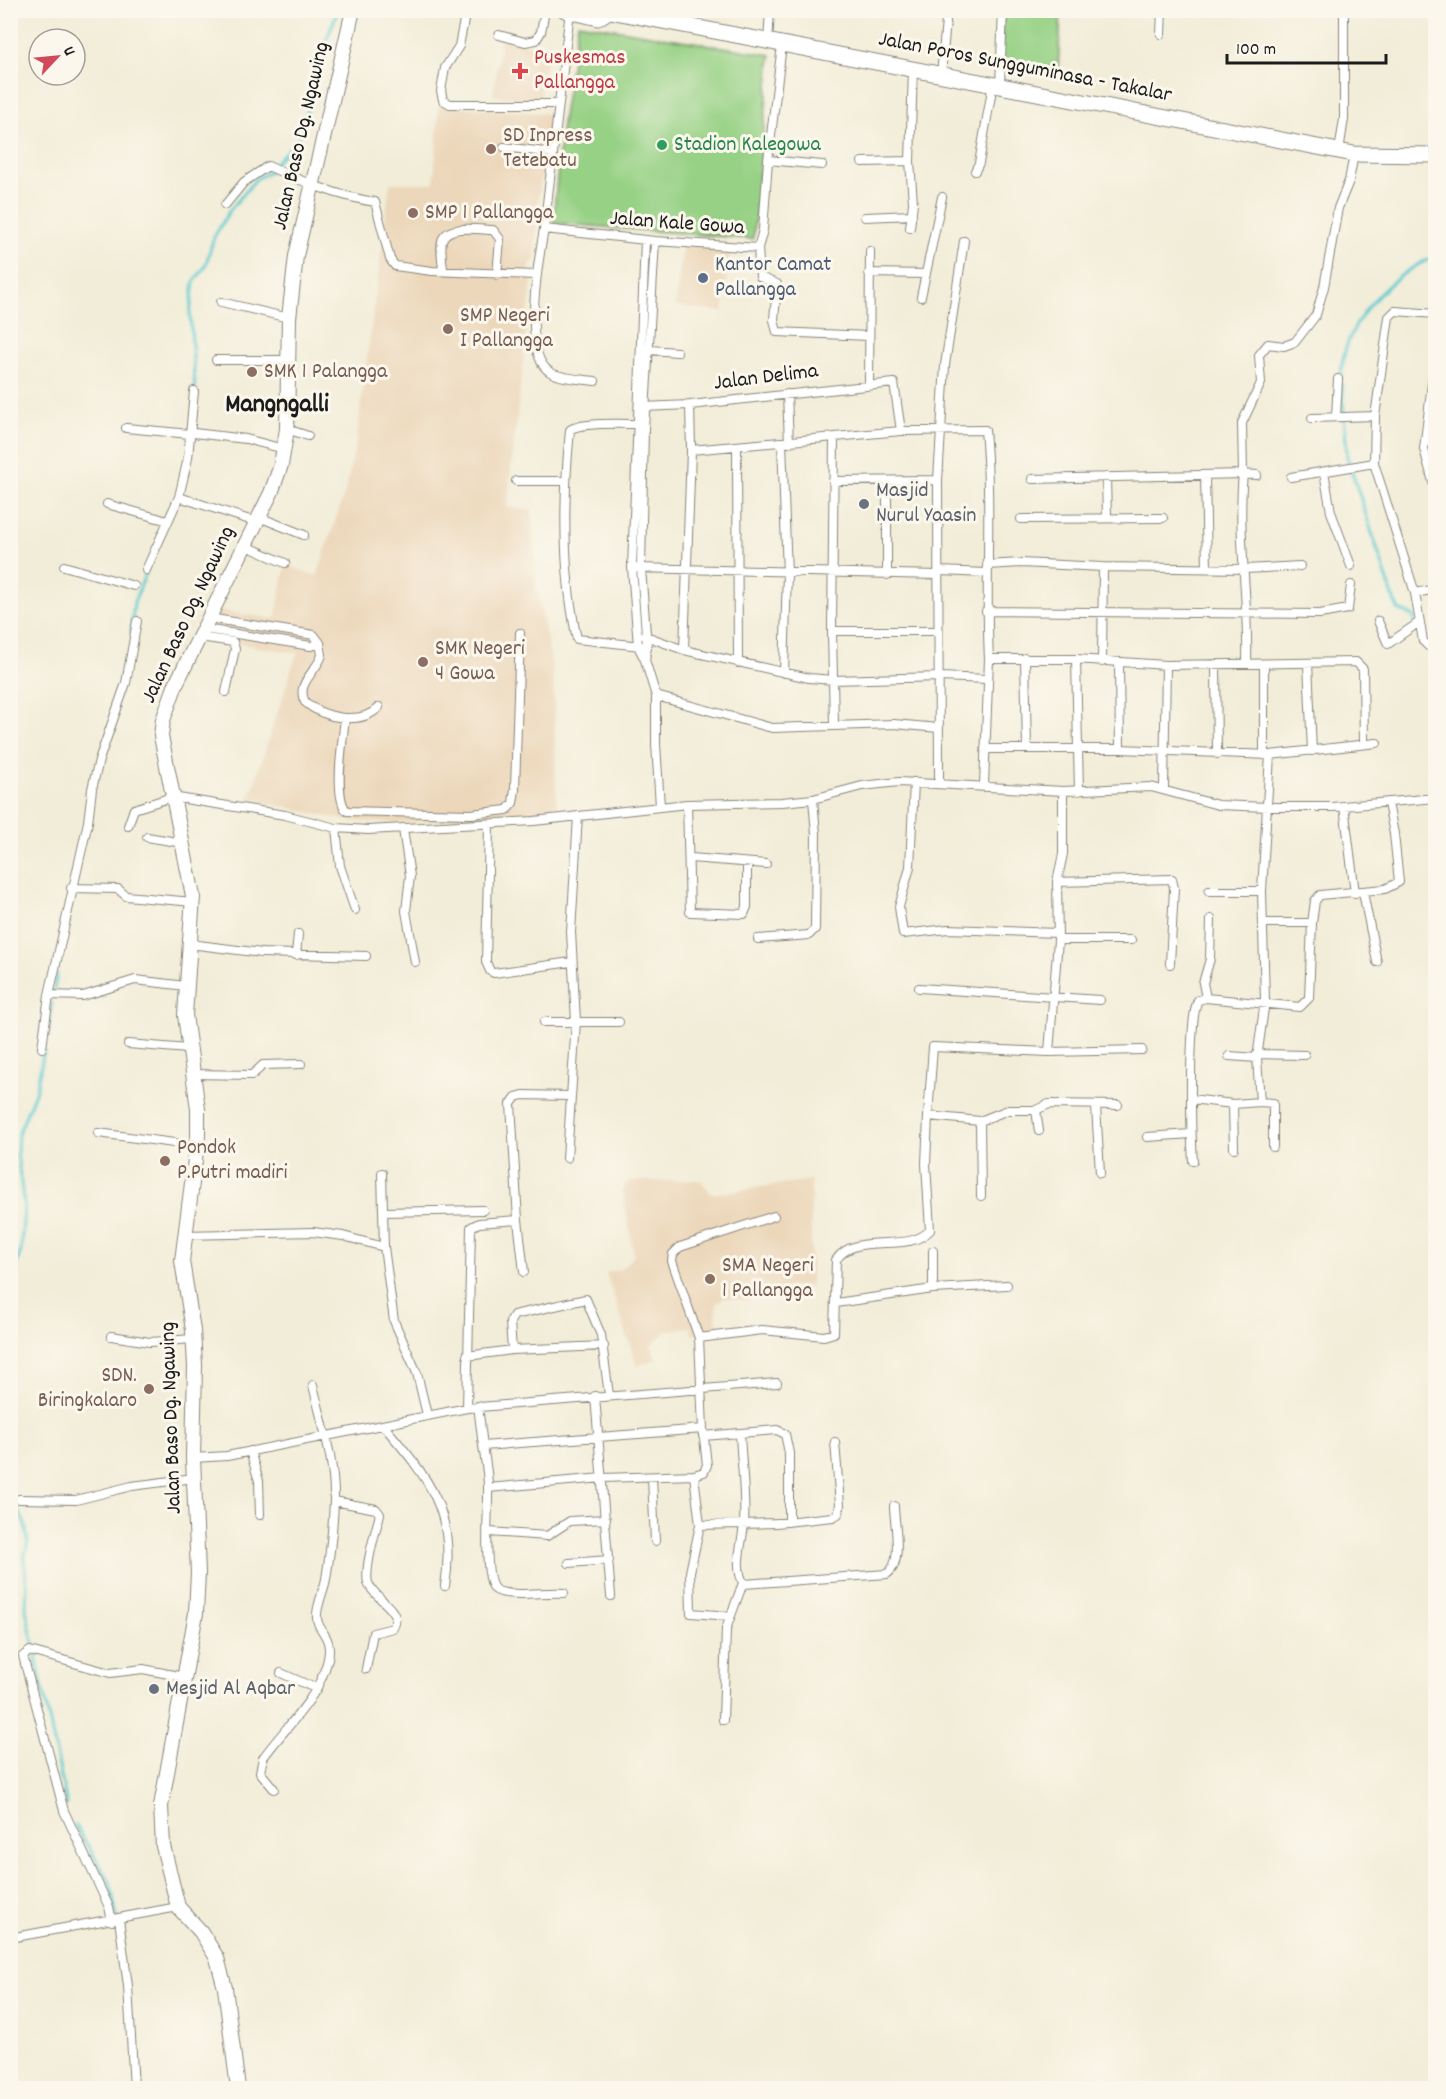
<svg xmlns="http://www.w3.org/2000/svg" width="1446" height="2099" font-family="Dekko,sans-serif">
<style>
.built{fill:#ecd7ba}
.green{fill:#97d185;stroke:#5a7650;stroke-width:1.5}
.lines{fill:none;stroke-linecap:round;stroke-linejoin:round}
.stream{stroke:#5dcad1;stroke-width:3}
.street-casing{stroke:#87847a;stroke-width:10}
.primary-casing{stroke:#87847a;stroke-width:16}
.highway-casing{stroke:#87847a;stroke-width:17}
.street{stroke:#fff;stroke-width:8}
.primary{stroke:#fff;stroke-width:14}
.highway{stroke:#fff;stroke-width:15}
.health-dot{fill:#e0444e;stroke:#fbf7ec;stroke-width:2}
.leisure-dot{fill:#2e9e5b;stroke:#fbf7ec;stroke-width:2}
.education-dot{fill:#8d6e63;stroke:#fbf7ec;stroke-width:2}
.service-dot{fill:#5c6f8a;stroke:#fbf7ec;stroke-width:2}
.worship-dot{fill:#6b7280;stroke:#fbf7ec;stroke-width:2}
.labels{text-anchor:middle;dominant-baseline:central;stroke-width:6;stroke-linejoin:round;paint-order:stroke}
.health-label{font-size:22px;fill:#be3a42;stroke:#fbf7ec;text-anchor:start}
.street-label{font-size:22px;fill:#1c1c1c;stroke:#fbf7ec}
.education-label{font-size:22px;fill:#785e54;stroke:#fbf7ec;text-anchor:start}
.leisure-label{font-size:22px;fill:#27864d;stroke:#fbf7ec;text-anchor:start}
.service-label{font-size:22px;fill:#4e5e75;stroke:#fbf7ec;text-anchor:start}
.worship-label{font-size:22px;fill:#5b616d;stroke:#fbf7ec;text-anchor:start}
.quarter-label{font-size:26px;font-weight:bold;fill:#1c1c1c;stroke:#fbf7ec}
</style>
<rect width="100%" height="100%" fill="#fbf7ec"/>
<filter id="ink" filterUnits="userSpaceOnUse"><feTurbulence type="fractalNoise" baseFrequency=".0167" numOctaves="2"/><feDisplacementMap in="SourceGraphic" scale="12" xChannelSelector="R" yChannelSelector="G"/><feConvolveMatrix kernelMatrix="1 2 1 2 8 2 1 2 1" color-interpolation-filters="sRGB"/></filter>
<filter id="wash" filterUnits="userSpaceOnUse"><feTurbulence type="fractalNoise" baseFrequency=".008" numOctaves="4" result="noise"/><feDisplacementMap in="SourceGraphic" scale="24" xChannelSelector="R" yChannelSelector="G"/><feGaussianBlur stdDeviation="1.35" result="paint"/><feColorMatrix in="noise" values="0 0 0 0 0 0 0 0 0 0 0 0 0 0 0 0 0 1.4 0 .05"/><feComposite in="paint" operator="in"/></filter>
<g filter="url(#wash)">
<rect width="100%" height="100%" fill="#f2edd8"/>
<path class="built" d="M 501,40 L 548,47 L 539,102 L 493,95 Z
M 439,105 L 551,114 L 539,193 L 535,258 L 529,268 L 532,282 L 507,507 L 532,511 L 535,581 L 553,670 L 557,812 L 398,823 L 343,820 L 249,799 L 297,653 L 203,638 L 217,610 L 275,619 L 286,565 L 317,576 L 345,492 L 356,443 L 390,183 L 434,183 Z
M 683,243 L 730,249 L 723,312 L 675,306 Z
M 701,1180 L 711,1194 L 811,1180 L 811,1286 L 788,1287 L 748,1300 L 724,1298 L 716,1304 L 717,1332 L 692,1335 L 690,1327 L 667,1331 L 651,1345 L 656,1359 L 637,1366 L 606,1273 L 621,1269 L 634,1256 L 622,1189 L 629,1181 Z"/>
<path class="green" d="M 1003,11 L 1061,11 L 1058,71 L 1000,66 Z
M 578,23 L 771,55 L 753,239 L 553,223 L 562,123 Z"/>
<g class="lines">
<path class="stream" d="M 1341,378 C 1342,323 1388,276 1436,256
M 1342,384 L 1347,457 L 1394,600 L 1399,610 L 1413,616 L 1415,624
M 195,389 L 190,314 L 194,282 L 205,267 L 214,237 L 230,210 L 256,179 L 271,171 L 275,163 L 298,139 L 312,96 L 322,52 L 338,10
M 131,632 L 134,602 L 146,573
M 53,994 L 57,974
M 48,1032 L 52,1003
M 10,1281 L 21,1251 L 24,1206 L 17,1153 L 18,1135 L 36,1090 L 44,1051
M 10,1495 L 25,1524 L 28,1542 L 24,1560 L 27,1585 L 26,1609 L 67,1805
M 75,1825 L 110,1882 L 117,1918
M 135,2028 L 141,2088"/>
</g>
</g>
<g filter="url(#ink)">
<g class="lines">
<defs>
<path id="street" d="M 466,10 L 459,46 L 445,68 L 441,91 L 443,100 L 450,104 L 557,104
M 689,27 L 691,10
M 1161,34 L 1162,10
M 499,35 L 525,42 L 536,40 L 541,32 L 545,10
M 768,43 L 770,10
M 941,75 L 947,10
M 1000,85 L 1003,10
M 504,147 L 553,153
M 1339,151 L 1344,119 L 1344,10
M 768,160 L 822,165
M 862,162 L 910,161
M 975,171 L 979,163 L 993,84
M 225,205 L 244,182 L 268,166 C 303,182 337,196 375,202 L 390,259 L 395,266 L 432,271 L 536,275
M 865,217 L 912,215
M 910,228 L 913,203 L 910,161 L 913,70
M 544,229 L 570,11
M 645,241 L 632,567 L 638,646 L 645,660 L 656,696 L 656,744 L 660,806
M 758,248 L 760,277 L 777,284 L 774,320 L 777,332 L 869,336
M 443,271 C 443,262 439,246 443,238 C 450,224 481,230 493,230 L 500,239 L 497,275
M 869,273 L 926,274
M 921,297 L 942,197
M 221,302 L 289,318
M 1436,314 L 1395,311 L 1389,317 L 1375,416 L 1374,463 L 1415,593 L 1423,641 L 1428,646 L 1436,645
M 650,350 L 677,352
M 1436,351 L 1424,449 L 1436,493
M 216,360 L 290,360
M 595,381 C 582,379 562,379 550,372 C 521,355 539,257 544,229 L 655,241 L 758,248 L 763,230 L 768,160 L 782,45
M 869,384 L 870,251
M 194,391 L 188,458 L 179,497 L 256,522
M 787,394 L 789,443
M 642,407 L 690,405 L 894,383 L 901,431
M 1336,417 L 1338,379
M 1312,418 L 1375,416
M 640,426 L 637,424 C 622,424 580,422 570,430 C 563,500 562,570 577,639 L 641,646
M 126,428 L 190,434
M 287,429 L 308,436
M 194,433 L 246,439 L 284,449
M 834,438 L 832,631 L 834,725
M 782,443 L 787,573 L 784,673
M 737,447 L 738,663
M 691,450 L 901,431 L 985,430 C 992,506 985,583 989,659
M 1324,472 L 1331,512 L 1351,566
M 1205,476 L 1207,567
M 1106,477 L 1107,518
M 1291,477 L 1374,463
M 1032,479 L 1243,474 L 1242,423 L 1261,383 L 1259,355 L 1268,344 L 1284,346 L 1295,342 L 1316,315 L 1324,287 L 1338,208 L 1349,181 L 1354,154
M 516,481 L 565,481
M 833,481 L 938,480
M 107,504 L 168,521
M 259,517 L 304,535
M 1021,519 L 1163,518
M 244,545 L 285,563
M 987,565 L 1021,563 L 1103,567 L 1245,569 L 1300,566
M 64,566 L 134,586
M 636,568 L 938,575
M 146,570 L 179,497
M 940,571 L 986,573
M 887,575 L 887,482
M 1415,593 L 1436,589
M 986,611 L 1320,614 L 1348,609 L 1351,585
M 209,618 L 314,635 L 320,643 L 322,655 C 317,671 295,684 305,702 C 323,718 361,726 379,707
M 137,621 L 126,683 L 99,760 L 92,789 L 88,822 L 49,995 L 83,996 L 135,980 L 186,986
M 1378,621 L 1388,644 L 1418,623
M 205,629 L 311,646 L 320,643
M 832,631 L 938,631
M 643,635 L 684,650 L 809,678 L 833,680 L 940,677 L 987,679
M 200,637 L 233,642 L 235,649 L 226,692
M 684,650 L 691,450 L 690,405
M 1025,658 L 1027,749
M 1076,659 L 1079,791
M 645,660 L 647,647 L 641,568 L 644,429 L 655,241
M 1102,662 L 1103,567
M 1119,663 L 1120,749
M 1247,663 C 1249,600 1237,535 1243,474 L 1257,475
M 1308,663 L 1312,751
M 1216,664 L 1217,754
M 1264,664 L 1264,755
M 656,696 L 772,728 L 894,724 L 939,728
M 345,718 C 343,738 333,799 347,811 L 471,814 L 507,810 L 513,803 L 515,789 L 520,633
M 985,749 L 1120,749 L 1270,755 L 1377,743
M 914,782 L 910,867 L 899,907 L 903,934 L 948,929 L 1057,933
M 939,783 L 938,480 L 945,365 L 964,241
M 984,785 L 989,659 L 1076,659 L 1166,665 L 1356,662 L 1363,669 L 1364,744
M 1164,788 L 1166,665
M 1063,791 L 1063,854 L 1057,882 L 1058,940 L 1049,1052 L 933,1047 L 928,1116 L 980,1121 L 1008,1110 L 1036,1110 L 1049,1104 L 1118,1105
M 687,804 L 690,912 L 744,914 L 747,907 L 747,863
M 1344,806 L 1355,893
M 489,824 L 486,962 L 490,971 L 494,973 L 571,962
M 128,826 L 134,809 L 172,797 L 285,815 L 336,828 L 368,830 L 534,821 L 687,804 L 782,802 L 813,799 L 862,786 L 899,782 L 1063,791 L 1151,787 L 1218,805 L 1268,807 L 1332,807 L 1436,798
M 336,828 L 340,866 L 355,910
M 403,829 L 410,876 L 406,911 L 415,962
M 147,837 L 183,843
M 691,858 L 766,864
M 1057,882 L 1172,879 L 1174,888 L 1170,964
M 71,888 L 118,889 L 126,896 L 193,902
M 1209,891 L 1262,891
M 1363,892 L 1377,962
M 1312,923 L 1315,901 L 1320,895 L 1385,889 L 1399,882 L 1394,834 L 1388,803
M 758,939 L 809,935 L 815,929 L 816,834 L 813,799
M 1058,940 L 1131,940
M 190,944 L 262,953 L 366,956
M 296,955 L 298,934
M 919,988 L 1100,1000
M 1206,998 L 1203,983 L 1210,959 L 1211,919
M 544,1022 L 619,1022
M 128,1044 L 188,1049
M 42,1048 L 49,995
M 1049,1052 L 1142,1050
M 1257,1054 L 1305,1055
M 1229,1056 L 1257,1058
M 192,1074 L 252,1075 L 263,1065 L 301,1064
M 1191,1099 L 1233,1104 L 1260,1102 L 1257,1058 L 1265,1001 L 1262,891 L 1270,755
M 1260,1102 L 1273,1103 L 1273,1147
M 1233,1104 L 1234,1148
M 1096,1106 L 1100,1173
M 1036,1110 L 1039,1131
M 980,1121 L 981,1196
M 98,1133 L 197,1146
M 1147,1137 L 1191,1134
M 567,1158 L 576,1021 L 571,932 L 578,816
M 1193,1161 C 1191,1134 1188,1019 1198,1000 L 1206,998 L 1300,1007 L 1309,998 L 1312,923 L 1264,923
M 382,1173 L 384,1247
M 383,1212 L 483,1210
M 518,1220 L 511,1104 L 516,1097 L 523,1095 L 570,1096
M 184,1235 L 313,1232 L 343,1236 L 384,1247 L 394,1321 L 417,1373 L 427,1415
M 933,1289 L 933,1251
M 836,1303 L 933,1289 L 1007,1285
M 111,1336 L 150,1342 L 193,1339
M 699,1338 L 762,1330 L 824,1336 L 834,1333 L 836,1260 C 856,1230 908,1255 930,1230 L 926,1164 L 928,1116
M 512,1350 L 510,1322 L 514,1315 L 586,1299 L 601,1335 L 609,1395
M 467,1356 L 512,1350 L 604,1346
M 595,1396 L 611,1596
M 478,1406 L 483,1446 L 703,1429
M 467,1408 L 471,1227 L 479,1223 L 518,1220 L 524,1272
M 383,1425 C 428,1477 457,1513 445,1586
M 740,1433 C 741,1462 746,1494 744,1523 C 743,1542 733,1567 744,1584 L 887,1574 C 904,1562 894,1524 894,1506
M 703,1436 L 777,1430 L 785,1434 L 789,1453 L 789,1522
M 483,1446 C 485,1459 488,1473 488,1487 C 489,1505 482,1582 496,1590 C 509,1598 548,1591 564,1593
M 250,1451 L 259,1481 L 260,1515
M 193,1458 L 227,1456 L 467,1408 L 777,1383
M 694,1475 L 700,1525 L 776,1523 L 833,1517 L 838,1514 L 840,1505 L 835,1442
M 652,1477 L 655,1541
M 488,1488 L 603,1478 L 694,1475 L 704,1472 L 707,1465 L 703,1429 L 699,1338 L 672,1261 L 673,1254 L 680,1247 L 774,1216
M 19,1499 L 76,1500 L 132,1486 L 194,1478
M 334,1501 L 376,1509 L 380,1514 C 376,1530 364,1568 368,1583 C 374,1599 404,1610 393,1628 L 373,1633 L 366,1669
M 700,1525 L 690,1572 L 691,1613 L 730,1616
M 489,1532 L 547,1536 L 570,1521 L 606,1519
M 569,1563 L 609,1560
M 281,1673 L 317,1689
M 723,1720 L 726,1629 L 743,1583
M 274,1789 L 260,1772 L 263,1758 C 284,1728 313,1705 325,1669 C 338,1633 315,1634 317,1614 C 318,1602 324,1590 326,1579 C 330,1554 333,1527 334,1501 C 335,1461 322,1424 313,1385
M 119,1919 L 128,1986 L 134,2088
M 112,1921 L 109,1907 L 64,1811 L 23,1656 L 30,1651 L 110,1673 L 143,1669 L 184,1677
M 10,1938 L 178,1907"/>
<path id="primary" d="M 238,2088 L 225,1988 L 217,1958 L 201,1932 L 178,1907 L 163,1846 L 161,1806 L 196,1613 L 198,1572 L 193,1458 L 195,1366 L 193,1330 L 182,1261 L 198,1136 L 198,1109 L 185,1015 L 193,896 L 161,736 L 163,720 L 176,684 L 271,493 L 281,465 L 287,429 L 289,318 L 296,256 L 353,10"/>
<path id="highway" d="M 565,10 L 598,18 L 607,12
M 605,10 L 1354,154 L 1436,155"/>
</defs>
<use href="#street" class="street-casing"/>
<use href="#primary" class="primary-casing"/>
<use href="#highway" class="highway-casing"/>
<use href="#street" class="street"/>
<use href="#primary" class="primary"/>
<use href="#highway" class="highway"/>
</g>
</g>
<path class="health-dot" d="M517 62h6v6h6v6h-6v6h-6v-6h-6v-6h6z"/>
<circle class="leisure-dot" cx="662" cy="145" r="6"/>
<g class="education-dot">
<circle cx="491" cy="149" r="6"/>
<circle cx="413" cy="213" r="6"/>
<circle cx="448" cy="329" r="6"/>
<circle cx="252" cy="372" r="6"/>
<circle cx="423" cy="662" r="6"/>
<circle cx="165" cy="1161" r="6"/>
<circle cx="710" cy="1279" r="6"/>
<circle cx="149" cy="1389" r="6"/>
</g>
<circle class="service-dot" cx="703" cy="278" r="6"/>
<g class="worship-dot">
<circle cx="864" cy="504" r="6"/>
<circle cx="154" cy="1689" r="6"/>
</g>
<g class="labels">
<g class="health-label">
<text x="534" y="58">Puskesmas<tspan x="534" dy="25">Pallangga</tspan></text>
</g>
<g class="street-label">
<text transform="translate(1025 68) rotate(11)">Jalan Poros Sungguminasa - Takalar</text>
<text transform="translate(302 136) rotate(-77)">Jalan Baso Dg. Ngawing</text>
<text transform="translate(677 224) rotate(4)">Jalan Kale Gowa</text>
<text transform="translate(766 378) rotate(-7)">Jalan Delima</text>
<text transform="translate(189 615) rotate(-65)">Jalan Baso Dg. Ngawing</text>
<text transform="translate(172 1418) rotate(-92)">Jalan Baso Dg. Ngawing</text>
</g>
<g class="education-label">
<text x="503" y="136">SD Inpress<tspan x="503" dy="25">Tetebatu</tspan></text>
<text x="425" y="213">SMP 1 Pallangga</text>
<text x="460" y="316">SMP Negeri<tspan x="460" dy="25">I Pallangga</tspan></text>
<text x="264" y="372">SMK 1 Palangga</text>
<text x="435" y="649">SMK Negeri<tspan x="435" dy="25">4 Gowa</tspan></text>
<text x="177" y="1148">Pondok<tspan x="177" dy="25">P.Putri madiri</tspan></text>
<text x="722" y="1266">SMA Negeri<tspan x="722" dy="25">1 Pallangga</tspan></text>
<text x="137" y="1376" text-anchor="end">SDN.<tspan x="137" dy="25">Biringkalaro</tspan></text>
</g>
<g class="leisure-label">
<text x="674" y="145">Stadion Kalegowa</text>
</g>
<g class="service-label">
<text x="715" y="265">Kantor Camat<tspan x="715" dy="25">Pallangga</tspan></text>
</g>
<g class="worship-label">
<text x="876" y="491">Masjid<tspan x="876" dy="25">Nurul Yaasin</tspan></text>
<text x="166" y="1689">Mesjid Al Aqbar</text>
</g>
<g class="quarter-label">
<text x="277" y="405">Mangngalli</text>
</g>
</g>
<rect width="1446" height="2099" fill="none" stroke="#fbf7ec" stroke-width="36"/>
<g transform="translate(57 57) rotate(64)"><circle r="28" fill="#fbf7ec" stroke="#a29f99" stroke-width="1.5"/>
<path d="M0-4.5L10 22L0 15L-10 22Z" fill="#d1495b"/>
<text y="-9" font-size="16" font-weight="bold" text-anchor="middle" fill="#1c1c1c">U</text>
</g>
<path d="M1227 54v9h159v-9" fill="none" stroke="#1c1c1c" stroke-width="3"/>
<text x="1236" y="54" font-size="18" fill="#1c1c1c" stroke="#fbf7ec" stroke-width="4.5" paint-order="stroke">100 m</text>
</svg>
